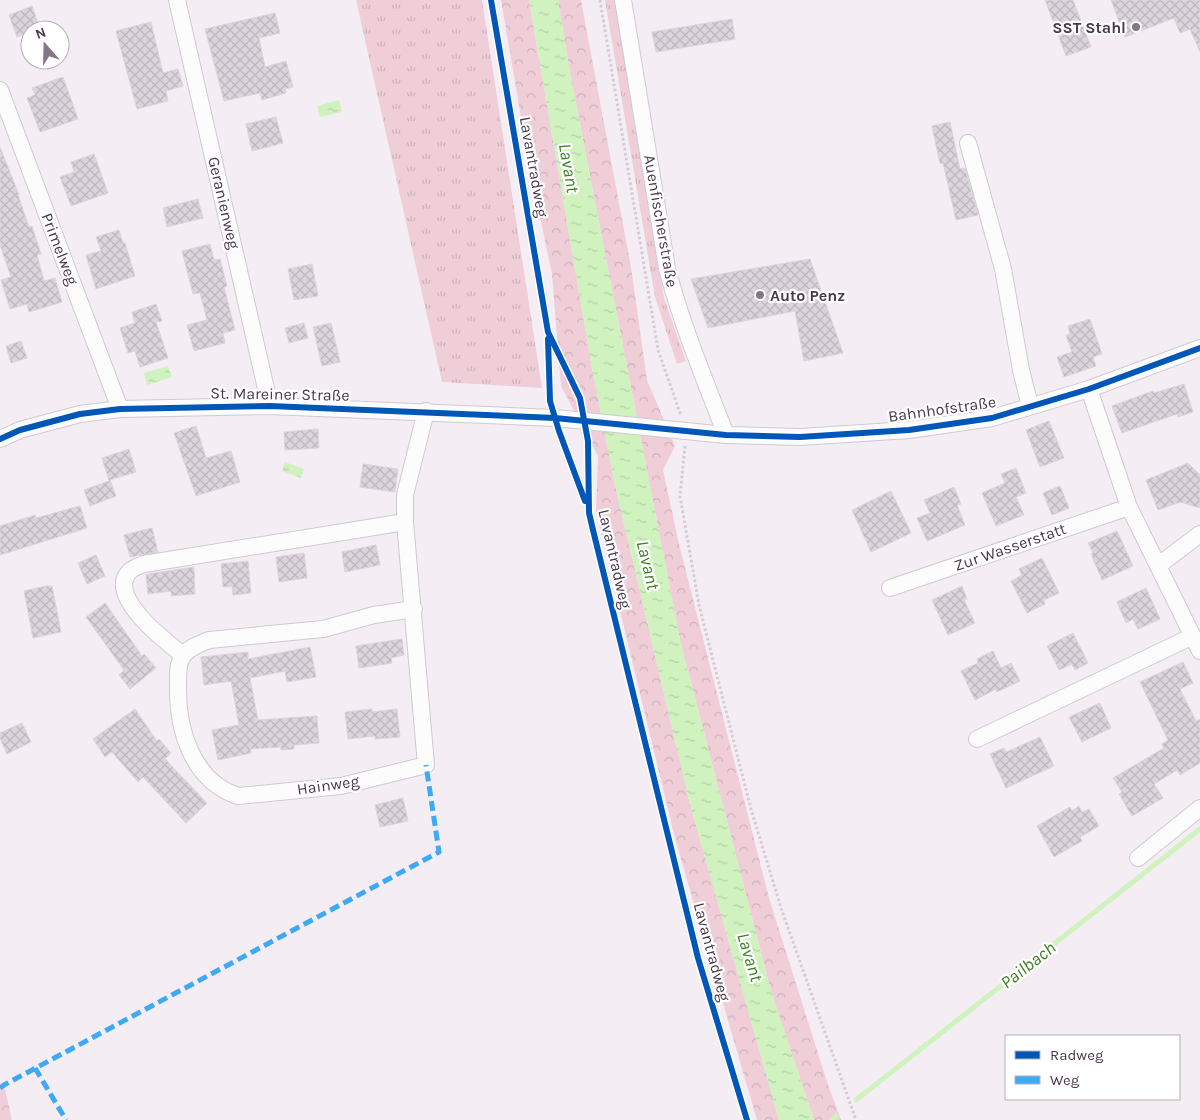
<svg xmlns="http://www.w3.org/2000/svg" width="1200" height="1120" font-family="Karla,sans-serif">
<style>
.grass{fill:url(#grass-tufts)}
.forest{fill:url(#forest-crowns)}
.water{fill:url(#water-ripples)}
.lines{fill:none;stroke-linecap:round;stroke-linejoin:round}
.stream{stroke:#cff2be;stroke-width:5}
.building{fill:url(#building-cross-hatch);stroke:#dcd4dc}
.minor-casing{stroke:#d0cad0;stroke-width:18}
.path{stroke:#d3ccd4;stroke-width:3;stroke-dasharray:2.5 2.5;stroke-linecap:butt}
.minor{stroke:#fdfcfd;stroke-width:16}
.quiet{stroke:#3fa9f5;stroke-width:5;stroke-dasharray:10 5;stroke-linecap:butt}
.cycleway-casing{stroke:#fff;stroke-width:9}
.cycleway{stroke:#0057b8;stroke-width:6}
.poi-dot{fill:#857886;stroke:#fff;stroke-width:2}
.labels{text-anchor:middle;dominant-baseline:central;stroke-width:4.5;stroke-linejoin:round;paint-order:stroke}
.poi-label{font-size:16px;font-weight:bold;fill:#49384b;stroke:#fff;text-anchor:end}
.street-label{font-size:16px;fill:#49384b;stroke:#fff}
.water-label{font-size:18px;font-style:italic;fill:#3e8123;stroke:#fff}
</style>
<defs>
<pattern id="grass-tufts" width="24" height="20" patternUnits="userSpaceOnUse" patternTransform="scale(1.25)"><rect width="24" height="20" fill="#efced8"/><path d="M3 7l-1-3M5 7V3M7 7l1-3M15 17l-1-3M17 17v-4M19 17l1-3" fill="none" stroke="#ceb2bb"/></pattern>
<pattern id="forest-crowns" width="20" height="18" patternUnits="userSpaceOnUse" patternTransform="scale(1.25)"><rect width="20" height="18" fill="#efced8"/><path d="M2 6a3 3 0 1 1 6 0M12 15a3 3 0 1 1 6 0" fill="none" stroke="#ceb2bb"/></pattern>
<pattern id="water-ripples" width="26" height="14" patternUnits="userSpaceOnUse" patternTransform="scale(1.25)"><rect width="26" height="14" fill="#cff2be"/><path d="M2 4q2-2 4 0t4 0M15 11q2-2 4 0t4 0" fill="none" stroke="#b3d0a5"/></pattern>
<pattern id="building-cross-hatch" width="8" height="8" patternUnits="userSpaceOnUse" patternTransform="scale(1.25)"><rect width="8" height="8" fill="#dcd4dc"/><path d="M0 0l8 8M0 8l8-8" fill="none" stroke="#beb7be"/></pattern>
</defs>
<rect width="100%" height="100%" fill="#f4eef4"/>
<path class="grass" d="M 356,0 L 482,0 L 542,388 L 442,382 Z
M 605,0 L 615,0 L 664,298 L 686,361 L 677,364 L 655,297 Z"/>
<path class="forest" d="M 501,0 L 529,0 L 592,368 L 615,485 L 690,804 L 779,1120 L 757,1120 L 676,842 L 596,512 L 598,456 L 561,386 L 552,274 L 530,170 Z
M 558,0 L 581,0 L 631,267 L 647,380 L 675,446 L 663,470 L 679,544 L 769,898 L 828,1085 L 841,1120 L 814,1120 L 771,991 L 680,640 L 570,73 Z
M 0,1083 L 4,1085 L 12,1120 L 0,1120 Z"/>
<path class="water" d="M 529,0 L 558,0 L 570,73 L 680,640 L 771,991 L 814,1120 L 779,1120 L 690,804 L 615,485 L 592,368 Z
M 339,100 L 342,112 L 320,117 L 317,106 Z
M 168,366 L 172,377 L 147,385 L 144,373 Z
M 285,462 L 304,469 L 301,478 L 282,471 Z"/>
<g class="lines">
<path class="stream" d="M 856,1100 L 1200,829
M 832,1120 L 836,1116"/>
</g>
<path class="building" d="M 1045,0 L 1073,0 L 1091,47 L 1066,56 Z
M 1111,0 L 1200,0 L 1200,52 L 1190,29 L 1180,33 L 1174,18 L 1125,37 Z
M 32,6 L 40,29 L 30,30 L 30,32 L 17,37 L 9,15 Z
M 275,13 L 280,33 L 259,38 L 265,67 L 286,61 L 293,87 L 285,89 L 286,93 L 262,100 L 260,93 L 224,101 L 205,29 Z
M 732,19 L 735,39 L 656,52 L 652,32 Z
M 151,22 L 163,73 L 178,69 L 183,86 L 166,91 L 168,101 L 137,109 L 116,31 Z
M 63,77 L 78,119 L 40,132 L 27,98 L 35,95 L 32,88 Z
M 276,117 L 283,143 L 252,151 L 246,124 Z
M 950,122 L 960,169 L 965,168 L 978,215 L 956,220 L 943,163 L 940,164 L 932,126 Z
M 0,147 L 19,195 L 18,195 L 29,227 L 32,226 L 41,254 L 37,255 L 44,281 L 55,278 L 62,302 L 29,312 L 27,304 L 10,309 L 1,280 L 11,277 L 0,245 Z
M 94,154 L 108,193 L 71,206 L 60,177 L 74,172 L 71,162 Z
M 198,199 L 203,218 L 167,227 L 163,208 Z
M 119,230 L 123,243 L 125,243 L 135,276 L 96,289 L 86,255 L 101,251 L 96,237 Z
M 210,244 L 214,260 L 220,259 L 227,286 L 224,287 L 235,330 L 223,333 L 225,343 L 194,351 L 187,325 L 207,320 L 200,293 L 193,294 L 182,251 Z
M 810,259 L 843,353 L 804,361 L 795,311 L 708,328 L 691,279 Z
M 312,264 L 318,296 L 294,300 L 288,269 Z
M 156,304 L 162,321 L 156,322 L 168,358 L 140,367 L 135,351 L 128,353 L 120,328 L 135,323 L 132,312 Z
M 1090,319 L 1102,354 L 1093,357 L 1096,366 L 1064,377 L 1057,357 L 1072,352 L 1066,335 L 1070,334 L 1068,326 Z
M 304,323 L 308,338 L 289,343 L 285,328 Z
M 331,323 L 340,362 L 322,366 L 313,327 Z
M 21,341 L 27,358 L 11,363 L 6,346 Z
M 1184,384 L 1193,412 L 1178,417 L 1177,414 L 1122,433 L 1112,406 L 1153,391 L 1154,393 Z
M 1049,421 L 1064,458 L 1040,467 L 1026,430 Z
M 196,426 L 206,458 L 231,451 L 240,482 L 196,496 L 174,433 Z
M 318,429 L 319,448 L 285,450 L 284,432 Z
M 129,449 L 136,472 L 110,480 L 116,496 L 90,506 L 84,490 L 109,481 L 102,458 Z
M 1188,463 L 1200,475 L 1200,508 L 1180,502 L 1158,510 L 1146,480 Z
M 363,464 L 398,469 L 395,492 L 360,487 Z
M 1016,468 L 1026,493 L 1016,497 L 1024,515 L 996,526 L 982,493 L 1005,483 L 1001,474 Z
M 1060,486 L 1069,508 L 1052,515 L 1043,493 Z
M 954,487 L 961,504 L 957,505 L 965,525 L 927,541 L 917,518 L 930,513 L 924,500 Z
M 891,491 L 911,533 L 871,552 L 852,510 Z
M 80,506 L 87,528 L 0,555 L 0,526 L 35,515 L 36,518 Z
M 152,528 L 158,552 L 130,557 L 124,535 Z
M 1117,531 L 1133,566 L 1102,580 L 1091,554 L 1093,553 L 1088,543 Z
M 376,545 L 380,565 L 345,572 L 342,552 Z
M 304,553 L 307,578 L 279,582 L 276,557 Z
M 96,555 L 105,576 L 87,584 L 78,563 Z
M 1042,558 L 1059,593 L 1044,600 L 1045,604 L 1027,613 L 1011,581 L 1022,575 L 1019,569 Z
M 248,561 L 251,593 L 233,595 L 232,586 L 223,587 L 221,564 Z
M 194,567 L 195,594 L 171,596 L 171,591 L 148,594 L 146,575 L 148,574 Z
M 46,586 L 52,586 L 61,632 L 33,638 L 24,591 Z
M 962,586 L 967,599 L 964,600 L 975,623 L 948,635 L 932,600 Z
M 1146,588 L 1160,619 L 1138,629 L 1133,619 L 1126,623 L 1117,602 Z
M 105,603 L 142,656 L 144,654 L 156,668 L 130,689 L 119,675 L 124,670 L 86,617 Z
M 1073,633 L 1088,663 L 1075,670 L 1072,664 L 1059,670 L 1047,646 Z
M 402,639 L 404,655 L 391,658 L 392,663 L 359,668 L 356,646 Z
M 310,647 L 316,677 L 287,682 L 285,671 L 250,678 L 258,720 L 317,716 L 319,743 L 294,745 L 294,749 L 281,750 L 281,747 L 250,749 L 251,753 L 218,760 L 212,730 L 239,725 L 231,681 L 204,685 L 201,657 L 248,652 L 248,659 Z
M 993,651 L 1001,668 L 1011,663 L 1020,681 L 997,692 L 996,689 L 975,700 L 961,671 L 978,663 L 977,659 Z
M 1183,662 L 1193,683 L 1180,689 L 1196,721 L 1200,719 L 1200,763 L 1180,775 L 1177,770 L 1154,784 L 1163,798 L 1132,816 L 1119,794 L 1122,792 L 1113,778 L 1164,748 L 1162,744 L 1168,740 L 1140,682 Z
M 1100,703 L 1111,728 L 1082,742 L 1069,717 Z
M 135,709 L 157,741 L 159,739 L 171,753 L 165,759 L 207,803 L 186,823 L 143,777 L 138,782 L 112,752 L 105,757 L 93,739 Z
M 372,709 L 372,712 L 397,709 L 400,737 L 375,739 L 375,736 L 348,739 L 345,712 Z
M 22,723 L 31,742 L 7,754 L 0,738 L 0,733 Z
M 1040,737 L 1054,766 L 1006,788 L 990,754 L 1004,748 L 1006,752 Z
M 403,798 L 408,821 L 380,827 L 375,805 Z
M 1079,806 L 1082,812 L 1089,809 L 1099,826 L 1080,837 L 1082,841 L 1054,857 L 1037,826 L 1070,807 L 1072,811 Z"/>
<g class="lines">
<defs>
<path id="minor" d="M 177,0 L 270,406
M 623,0 L 667,268 C 682,326 705,380 726,435
M 0,90 L 120,409
M 968,143 L 1003,269 L 1021,370 L 1030,406
M 1089,389 L 1129,507 L 1200,651
M 0,439 L 20,430 L 80,414 L 120,409 L 270,406 L 555,418 L 726,435 L 800,437 L 909,430 L 992,418 L 1089,389 L 1200,348
M 1159,565 L 1200,534
M 890,588 L 1129,507
M 414,609 L 374,615 L 323,629 L 209,640 C 200,644 189,647 183,656 C 177,664 178,676 178,685 C 177,729 192,781 238,796 L 341,786 L 426,765 L 405,522 L 405,495 L 426,411
M 183,655 C 166,642 105,595 130,571 C 133,568 140,566 144,564 L 405,522
M 977,739 L 1193,636
M 1138,858 L 1200,808"/>
</defs>
<use href="#minor" class="minor-casing"/>
<path class="path" d="M 600,0 L 658,350 L 681,416
M 685,446 L 680,496 L 699,605 L 751,809 L 781,908 L 856,1120"/>
<use href="#minor" class="minor"/>
<path class="quiet" d="M 35,1068 L 66,1120
M 0,1088 L 4,1085 L 439,852 L 426,765"/>
<defs>
<path id="cycleway" d="M 491,0 L 548,332 L 580,398 L 588,441 L 589,513 L 593,530 L 698,958 L 747,1120
M 548,339 L 550,401 L 559,431 L 585,501
M 0,439 L 20,430 L 80,414 L 120,409 L 270,406 L 555,418 L 726,435 L 800,437 L 909,430 L 992,418 L 1089,389 L 1200,348"/>
</defs>
<use href="#cycleway" class="cycleway-casing"/>
<use href="#cycleway" class="cycleway"/>
</g>
<g class="poi-dot">
<circle cx="1136" cy="27" r="5"/>
<circle cx="760" cy="295" r="5"/>
</g>
<g class="labels">
<g class="poi-label">
<text x="1126" y="27">SST Stahl</text>
<text x="770" y="295" text-anchor="start">Auto Penz</text>
</g>
<g class="street-label">
<text transform="translate(534 167) rotate(80)">Lavantradweg</text>
<text transform="translate(224 203) rotate(77)">Geranienweg</text>
<text transform="translate(661 221) rotate(80)">Auenfischerstraße</text>
<text transform="translate(60 249) rotate(69)">Primelweg</text>
<text transform="translate(280 394) rotate(1)">St. Mareiner Straße</text>
<text transform="translate(942 409) rotate(-8)">Bahnhofstraße</text>
<text transform="translate(1010 547) rotate(-19)">Zur Wasserstatt</text>
<text transform="translate(615 559) rotate(77)">Lavantradweg</text>
<text transform="translate(328 785) rotate(-8)">Hainweg</text>
<text transform="translate(712 952) rotate(75)">Lavantradweg</text>
</g>
<g class="water-label">
<text transform="translate(569 168) rotate(80)">Lavant</text>
<text transform="translate(648 565) rotate(77)">Lavant</text>
<text transform="translate(750 957) rotate(73)">Lavant</text>
<text transform="translate(1028 965) rotate(-38)">Pailbach</text>
</g>
</g>
<rect x="1005" y="1035" width="175" height="65" fill="#ffffff" stroke="#b6afb7"/>
<rect x="1015" y="1051" width="25" height="8" fill="#0057b8" stroke="#b6afb7"/>
<text x="1050" y="1060" font-size="15" fill="#49384b">Radweg</text>
<rect x="1015" y="1076" width="25" height="8" fill="#3fa9f5" stroke="#b6afb7"/>
<text x="1050" y="1085" font-size="15" fill="#49384b">Weg</text>
<g transform="translate(45 45) rotate(340)"><circle r="24" fill="#ffffff" stroke="#b6afb7"/>
<path d="M0-4L9 19L0 12L-9 19Z" fill="#857886"/>
<text y="-8" font-size="14" font-weight="bold" text-anchor="middle" fill="#49384b">N</text>
</g>
</svg>
